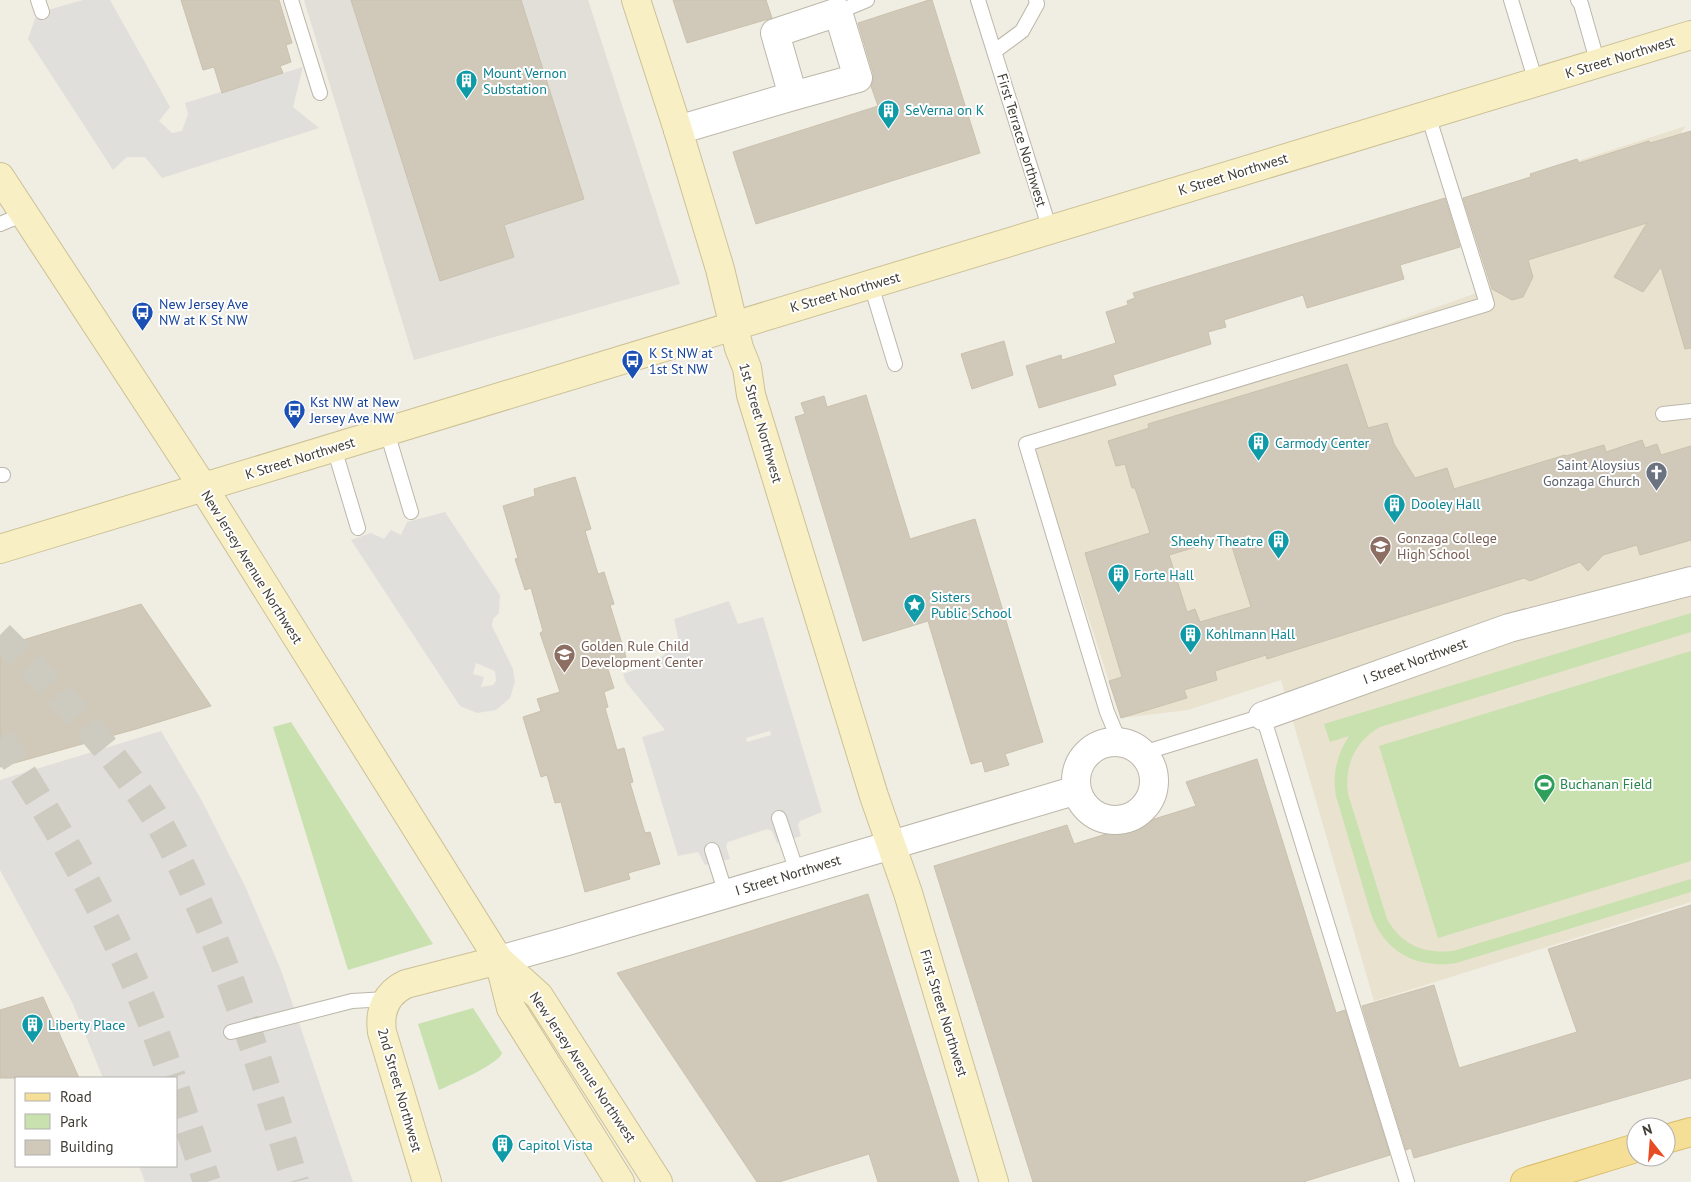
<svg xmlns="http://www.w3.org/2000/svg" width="1691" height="1182" font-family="'PT Sans',sans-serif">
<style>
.industrial{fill:#e2ded8}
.education{fill:#e8e2ce}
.green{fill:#c8e1af}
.parking{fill:#e1dfdb;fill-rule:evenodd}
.building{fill:#d0c9ba;stroke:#cac1ad;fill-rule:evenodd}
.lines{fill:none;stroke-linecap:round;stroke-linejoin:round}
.highway-tunnel{stroke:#cdcac0;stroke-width:28;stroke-dasharray:28 14;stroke-linecap:butt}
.lane-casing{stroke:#bdb7aa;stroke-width:16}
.street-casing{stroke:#bdb7aa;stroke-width:30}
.secondary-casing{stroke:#ccc196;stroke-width:30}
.primary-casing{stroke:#d8bd69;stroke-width:30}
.lane{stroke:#fff;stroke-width:14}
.street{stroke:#fff;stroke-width:28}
.secondary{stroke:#f9efc4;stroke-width:28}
.primary{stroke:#f5df97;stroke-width:28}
.labels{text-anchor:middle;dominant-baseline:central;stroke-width:4;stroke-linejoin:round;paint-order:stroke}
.street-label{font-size:14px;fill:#413d34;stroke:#fff}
.culture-label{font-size:14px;fill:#0d838f;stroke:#fff;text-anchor:start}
.transit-label{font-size:14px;fill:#164399;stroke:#fff;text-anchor:start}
.worship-label{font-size:14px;fill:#5b616d;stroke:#fff;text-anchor:end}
.education-label{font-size:14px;fill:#785e54;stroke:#fff;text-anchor:start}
.leisure-label{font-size:14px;fill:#27864d;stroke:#fff;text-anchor:start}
</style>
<rect width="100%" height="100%" fill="#f0ede3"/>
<path class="industrial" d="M 304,0 L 588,0 L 680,284 L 414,360 Z"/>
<path class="education" d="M 1686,126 L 1680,134 L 1691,140 L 1691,902 L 1374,1001 L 1281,680 L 1188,710 L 1121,718 L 1034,449 L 1491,288 L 1463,198 Z"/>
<path class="green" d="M 1691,613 L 1691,632 L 1380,727 C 1355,741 1344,766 1348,794 L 1387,919 C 1402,945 1423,954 1453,951 L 1691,879 L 1691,892 L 1456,963 C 1416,969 1385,952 1371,914 L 1336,796 C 1332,774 1337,755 1349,736 L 1330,742 L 1324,724 Z
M 1691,651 L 1691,861 L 1438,938 L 1379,746 Z
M 291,722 L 433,944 L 348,970 L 273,727 Z
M 473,1008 L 502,1053 C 499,1064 452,1084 439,1090 L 418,1024 Z"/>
<path class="parking" d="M 83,0 L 110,0 L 170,107 L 159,121 L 172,133 L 182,131 L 188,114 L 185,103 L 303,67 L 293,107 L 319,128 L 162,178 L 145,157 L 127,157 L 113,170 L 28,39 L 37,13 Z
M 445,512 L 500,595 L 499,613 L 493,619 L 492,626 L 513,669 L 515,682 L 510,698 L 496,710 L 477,713 L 460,706 L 351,540 L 371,533 L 384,539 L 391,530 L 401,535 L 407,522 ZM 476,663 L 495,671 L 496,681 L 493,685 L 481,687 L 484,677 L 473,674 Z
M 729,601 L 738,624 L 763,617 L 822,812 L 800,821 L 798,825 L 801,836 L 777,843 L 772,831 L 767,829 L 728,842 L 726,846 L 730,859 L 705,865 L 698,852 L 678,856 L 642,737 L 665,730 L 626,682 L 623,674 L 653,664 L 679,642 L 674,619 ZM 770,731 L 771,735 L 747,742 L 746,738 Z
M 161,731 L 202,801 L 245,886 L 281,970 L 353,1182 L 145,1182 L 139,1166 L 176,1166 L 176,1078 L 103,1078 L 72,1002 L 0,870 L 0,780 Z"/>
<path class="building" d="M 181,0 L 279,0 L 292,43 L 286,45 L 291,62 L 280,66 L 283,73 L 222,93 L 214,67 L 203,70 Z
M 351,0 L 521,0 L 584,199 L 504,225 L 514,257 L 440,281 Z
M 673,0 L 766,0 L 772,18 L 687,43 Z
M 929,0 L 932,0 L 980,153 L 756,224 L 733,152 L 878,106 L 871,86 L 873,81 L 873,73 L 858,23 Z
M 1691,131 L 1691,348 L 1685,349 L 1661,267 L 1643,292 L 1614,277 L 1647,223 L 1528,260 L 1533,277 L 1523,297 L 1512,300 L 1492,289 L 1463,198 L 1531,177 L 1530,174 L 1577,159 L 1579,163 L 1649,141 L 1650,143 Z
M 1445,198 L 1460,247 L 1400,265 L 1404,279 L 1307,308 L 1303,295 L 1224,320 L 1226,327 L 1208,332 L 1211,344 L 1113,375 L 1116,385 L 1039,408 L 1026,366 L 1061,355 L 1062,360 L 1116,343 L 1106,312 L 1128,305 L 1127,301 L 1135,298 L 1133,293 Z
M 1004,341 L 1013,375 L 972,389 L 961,354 Z
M 1347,364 L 1368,428 L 1387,423 L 1394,444 L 1415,478 L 1447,468 L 1454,489 L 1565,455 L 1566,456 L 1604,445 L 1606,452 L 1642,440 L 1645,448 L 1657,444 L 1661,455 L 1691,446 L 1691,540 L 1640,555 L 1637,545 L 1603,555 L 1588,571 L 1580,562 L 1530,581 L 1524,578 L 1267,659 L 1266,655 L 1215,671 L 1217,680 L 1184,690 L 1187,698 L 1121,718 L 1109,681 L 1122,677 L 1085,553 L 1150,533 L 1135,488 L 1132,488 L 1125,464 L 1116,466 L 1108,441 L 1149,428 L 1148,424 ZM 1229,537 L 1251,607 L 1200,622 L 1195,609 L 1187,612 L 1169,555 Z
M 866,395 L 910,539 L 975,519 L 1043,742 L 1005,754 L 1009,765 L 985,772 L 982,761 L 971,764 L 928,621 L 863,641 L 795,417 L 805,414 L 801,403 L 824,396 L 827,407 Z
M 575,477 L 591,529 L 585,531 L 598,574 L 604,572 L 614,604 L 610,605 L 626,657 L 606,663 L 614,688 L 604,692 L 608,707 L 605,708 L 617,750 L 624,748 L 633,782 L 630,783 L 645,833 L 650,832 L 660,864 L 628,873 L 630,879 L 585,892 L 561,802 L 555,803 L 547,775 L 541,777 L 523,717 L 541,711 L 537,699 L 560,692 L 540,633 L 543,631 L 531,588 L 525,590 L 515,559 L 518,558 L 503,506 L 535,496 L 534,489 Z
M 141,604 L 211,706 L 136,729 L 0,767 L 0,647 Z
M 1257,759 L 1336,1013 L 1345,1010 L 1390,1155 L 1303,1182 L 1033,1182 L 934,866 L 1067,825 L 1074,844 L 1196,806 L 1186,782 Z
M 868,894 L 959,1182 L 878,1182 L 869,1154 L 779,1182 L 757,1182 L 617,973 Z
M 1691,905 L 1691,1078 L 1414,1158 L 1411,1148 L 1406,1150 L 1362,1006 L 1434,985 L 1459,1068 L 1577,1032 L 1548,949 Z
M 43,997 L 79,1078 L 0,1078 L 0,1010 Z"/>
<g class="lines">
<path class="highway-tunnel" d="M 0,635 C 53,687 105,741 146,803 C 164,829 181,864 194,893 C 237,986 266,1084 295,1182
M 0,739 C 71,844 131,958 172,1078
M 176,1090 L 207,1182"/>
<defs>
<path id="lane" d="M 38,0 L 42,12
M 291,0 L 320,93
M 978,0 L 1050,230
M 1511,0 L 1536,82
M 1578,0 L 1581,4 L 1598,64
M 838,12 L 867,0
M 995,51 L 1022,31 L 1037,4 L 1036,0
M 0,224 L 24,214
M 871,285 L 895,364
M 1663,414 L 1691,411
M 387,432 L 411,512
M 334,448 L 358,528
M 0,475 L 3,475
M 1120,743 L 1107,712 L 1026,444 L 1487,304 L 1428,115
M 1143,753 L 1263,716 L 1407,1182
M 779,818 L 797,872
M 712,850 L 726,894
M 231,1032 L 352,1001 L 387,999"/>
<path id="street" d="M 678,130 L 793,96 L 858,78 L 838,12 L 775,33 L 793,96
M 1263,716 L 1509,628 L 1691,581
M1076 781a39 39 0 1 1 78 0a39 39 0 1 1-78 0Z
M 499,960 L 564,942 L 1077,790"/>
<path id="secondary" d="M 636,0 L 678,130 L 720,269 L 739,348 L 747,368 L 751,395 L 874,796 L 908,893 L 994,1182
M 0,177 L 203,487 L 499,960 L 539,996 L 658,1182
M 0,549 L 1691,35
M 499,960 L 511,1008 L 620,1182
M 427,1182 L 382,1032 C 379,1011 386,993 406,984 L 499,960"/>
<path id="primary" d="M 1666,1139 L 1691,1132
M 1525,1182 L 1636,1148"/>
</defs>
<use href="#lane" class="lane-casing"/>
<use href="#street" class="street-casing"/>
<use href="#secondary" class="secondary-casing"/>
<use href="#primary" class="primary-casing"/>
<use href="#lane" class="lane"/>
<use href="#street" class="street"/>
<use href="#secondary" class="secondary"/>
<use href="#primary" class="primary"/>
</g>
<defs>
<symbol id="building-pin" viewBox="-11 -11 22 30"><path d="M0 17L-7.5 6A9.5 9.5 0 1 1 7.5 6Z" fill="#0f9aa8" stroke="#fff"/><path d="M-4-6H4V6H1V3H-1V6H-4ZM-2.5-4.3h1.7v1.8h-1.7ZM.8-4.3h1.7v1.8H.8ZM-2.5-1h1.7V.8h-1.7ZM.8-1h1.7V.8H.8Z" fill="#fff"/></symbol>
<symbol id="bus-pin" viewBox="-11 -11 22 30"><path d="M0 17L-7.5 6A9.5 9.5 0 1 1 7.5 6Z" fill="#1a4fb4" stroke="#fff"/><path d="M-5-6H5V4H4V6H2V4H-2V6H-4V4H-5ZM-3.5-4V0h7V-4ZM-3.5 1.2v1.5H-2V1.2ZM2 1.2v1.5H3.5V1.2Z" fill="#fff"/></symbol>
<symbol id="church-pin" viewBox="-11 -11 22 30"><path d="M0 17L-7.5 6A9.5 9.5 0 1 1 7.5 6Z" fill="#6b7280" stroke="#fff"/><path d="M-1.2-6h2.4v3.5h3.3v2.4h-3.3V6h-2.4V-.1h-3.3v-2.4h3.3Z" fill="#fff"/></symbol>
<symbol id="school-pin" viewBox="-11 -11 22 30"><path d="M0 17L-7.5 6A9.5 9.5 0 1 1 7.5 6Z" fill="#8d6e63" stroke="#fff"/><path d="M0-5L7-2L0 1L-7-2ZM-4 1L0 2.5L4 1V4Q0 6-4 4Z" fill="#fff"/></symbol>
<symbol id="sight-pin" viewBox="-11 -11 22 30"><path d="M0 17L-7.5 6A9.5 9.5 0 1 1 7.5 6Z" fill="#0f9aa8" stroke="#fff"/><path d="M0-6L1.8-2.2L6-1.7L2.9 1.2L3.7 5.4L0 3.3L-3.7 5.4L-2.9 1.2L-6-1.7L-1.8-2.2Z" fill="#fff"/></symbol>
<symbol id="stadium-pin" viewBox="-11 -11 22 30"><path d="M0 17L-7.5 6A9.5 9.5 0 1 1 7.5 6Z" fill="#2e9e5b" stroke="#fff"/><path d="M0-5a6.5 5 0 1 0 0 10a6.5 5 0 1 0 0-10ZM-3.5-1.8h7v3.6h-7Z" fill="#fff"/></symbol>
</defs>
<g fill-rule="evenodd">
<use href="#building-pin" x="454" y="68" width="25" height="34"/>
<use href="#building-pin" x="876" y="98" width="25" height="34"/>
<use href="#bus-pin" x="130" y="300" width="25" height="34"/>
<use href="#bus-pin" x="620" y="348" width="25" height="34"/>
<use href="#bus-pin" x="282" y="398" width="25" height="34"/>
<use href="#building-pin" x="1246" y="430" width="25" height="34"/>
<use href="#church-pin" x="1644" y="460" width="25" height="34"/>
<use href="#building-pin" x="1382" y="492" width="25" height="34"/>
<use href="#building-pin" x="1266" y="528" width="25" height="34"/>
<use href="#school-pin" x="1368" y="534" width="25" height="34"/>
<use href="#building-pin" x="1106" y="562" width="25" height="34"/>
<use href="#sight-pin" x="902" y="592" width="25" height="34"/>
<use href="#building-pin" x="1178" y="622" width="25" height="34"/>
<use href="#school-pin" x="552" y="642" width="25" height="34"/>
<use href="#stadium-pin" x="1532" y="772" width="25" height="34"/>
<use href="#building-pin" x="20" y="1012" width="25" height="34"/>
<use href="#building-pin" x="490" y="1132" width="25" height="34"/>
</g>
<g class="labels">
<g class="street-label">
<text transform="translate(1620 57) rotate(-17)">K Street Northwest</text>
<text transform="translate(1022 140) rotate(73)">First Terrace Northwest</text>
<text transform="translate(1233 174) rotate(-17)">K Street Northwest</text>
<text transform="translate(845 292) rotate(-16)">K Street Northwest</text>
<text transform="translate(761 423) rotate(74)">1st Street Northwest</text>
<text transform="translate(300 458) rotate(-17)">K Street Northwest</text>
<text transform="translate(252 567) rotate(58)">New Jersey Avenue Northwest</text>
<text transform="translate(1415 661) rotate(-20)">I Street Northwest</text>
<text transform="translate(788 875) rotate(-17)">I Street Northwest</text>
<text transform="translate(944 1013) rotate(73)">First Street Northwest</text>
<text transform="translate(583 1067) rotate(56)">New Jersey Avenue Northwest</text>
<text transform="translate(400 1090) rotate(74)">2nd Street Northwest</text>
</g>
<g class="culture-label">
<text x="483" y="73">Mount Vernon<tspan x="483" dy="16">Substation</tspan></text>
<text x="905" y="110">SeVerna on K</text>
<text x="1275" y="443">Carmody Center</text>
<text x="1411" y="504">Dooley Hall</text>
<text x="1263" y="541" text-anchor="end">Sheehy Theatre</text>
<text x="1134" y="575">Forte Hall</text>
<text x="931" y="597">Sisters<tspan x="931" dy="16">Public School</tspan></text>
<text x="1206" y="634">Kohlmann Hall</text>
<text x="48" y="1025">Liberty Place</text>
<text x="518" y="1145">Capitol Vista</text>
</g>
<g class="transit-label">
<text x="159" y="304">New Jersey Ave<tspan x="159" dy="16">NW at K St NW</tspan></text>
<text x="649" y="353">K St NW at<tspan x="649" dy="16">1st St NW</tspan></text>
<text x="310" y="402">Kst NW at New<tspan x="310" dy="16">Jersey Ave NW</tspan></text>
</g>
<g class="worship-label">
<text x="1640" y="465">Saint Aloysius<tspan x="1640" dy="16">Gonzaga Church</tspan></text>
</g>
<g class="education-label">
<text x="1397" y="538">Gonzaga College<tspan x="1397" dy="16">High School</tspan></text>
<text x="581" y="646">Golden Rule Child<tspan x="581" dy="16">Development Center</tspan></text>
</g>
<g class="leisure-label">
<text x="1560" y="784">Buchanan Field</text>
</g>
</g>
<rect x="15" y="1077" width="162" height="90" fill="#ffffff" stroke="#b3b1ae"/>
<rect x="25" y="1093" width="25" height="8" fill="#f5df97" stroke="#b3b1ae"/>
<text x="60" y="1102" font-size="15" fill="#413d34">Road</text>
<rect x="25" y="1114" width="25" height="15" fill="#c8e1af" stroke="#b3b1ae"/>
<text x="60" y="1127" font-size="15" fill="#413d34">Park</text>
<rect x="25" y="1140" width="25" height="15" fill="#d0c9ba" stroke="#b3b1ae"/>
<text x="60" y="1152" font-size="15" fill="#413d34">Building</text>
<g transform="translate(1651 1142) rotate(343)"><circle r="24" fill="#ffffff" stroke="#b3b1ae"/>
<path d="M0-4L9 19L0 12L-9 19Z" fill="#e74b23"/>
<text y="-8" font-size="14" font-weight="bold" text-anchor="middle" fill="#413d34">N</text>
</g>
</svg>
